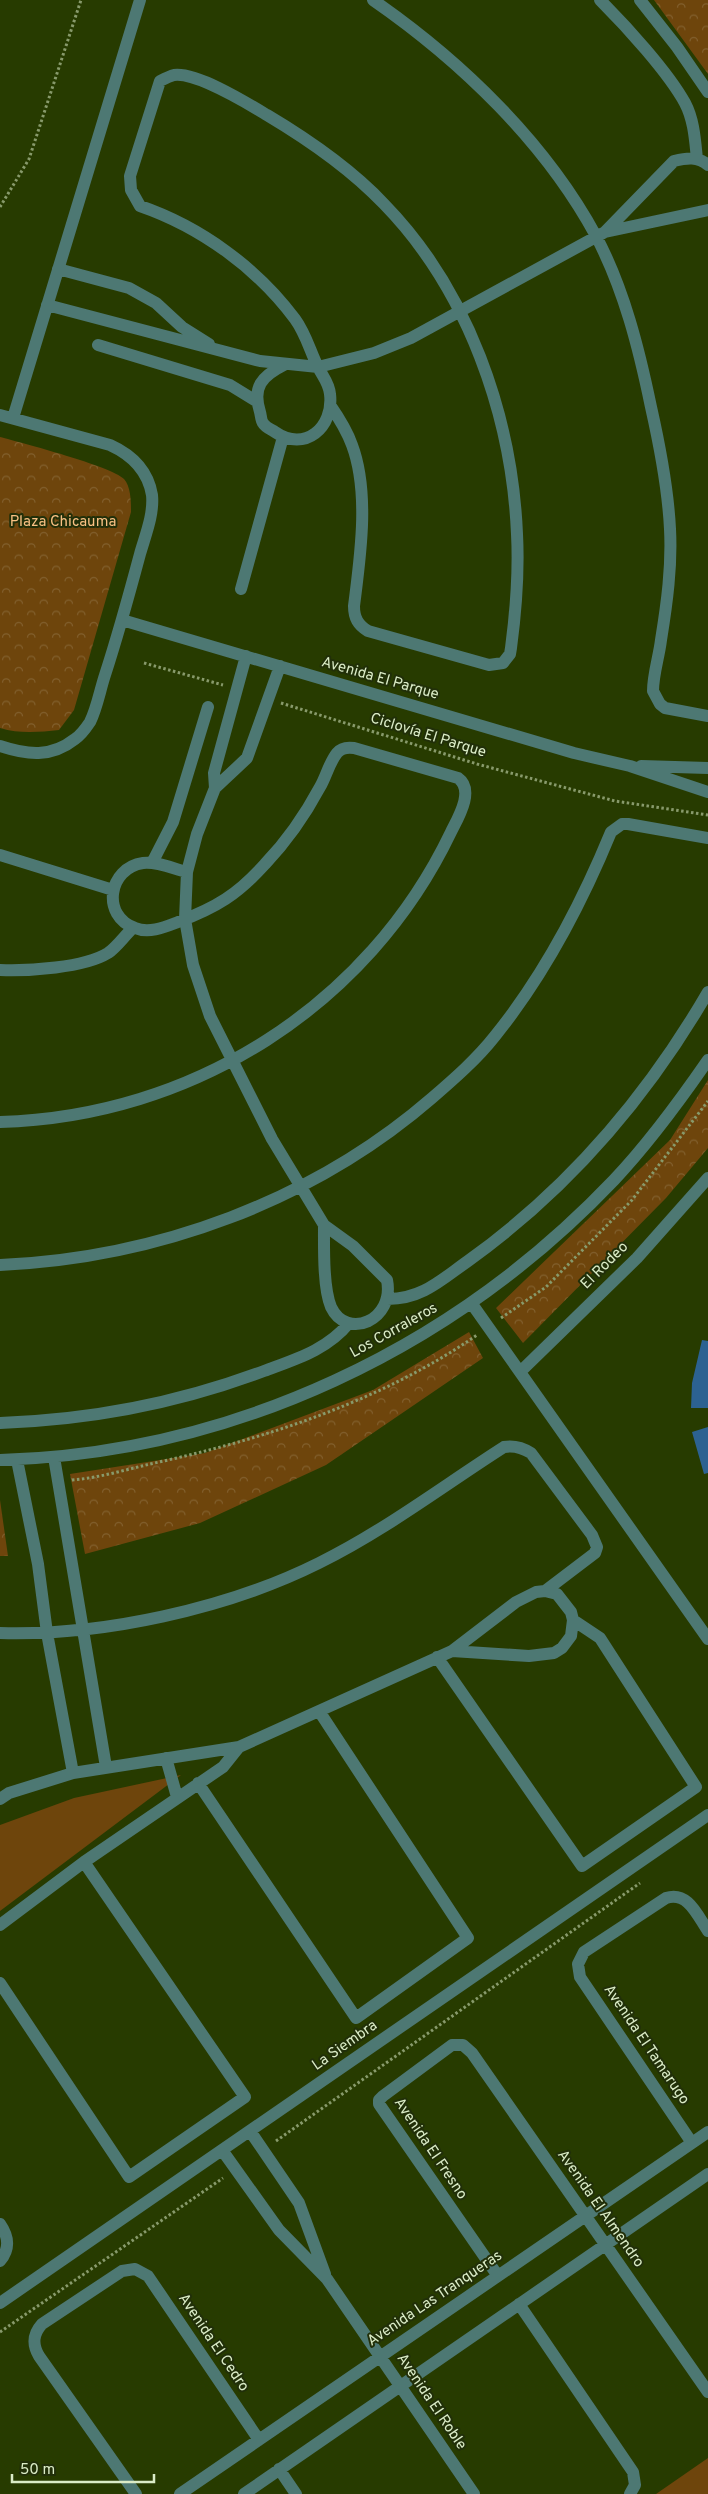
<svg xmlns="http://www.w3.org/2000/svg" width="708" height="2494" font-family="Overpass,sans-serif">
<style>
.green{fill:#6e450c}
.park{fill:url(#park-crowns)}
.building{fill:#2c6291}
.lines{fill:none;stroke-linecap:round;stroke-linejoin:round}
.path{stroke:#889a6b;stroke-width:3;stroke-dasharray:2.5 2.5;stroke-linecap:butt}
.minor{stroke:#4d7873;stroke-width:12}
.labels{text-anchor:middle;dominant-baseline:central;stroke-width:4;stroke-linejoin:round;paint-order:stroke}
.park-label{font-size:15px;fill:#fac184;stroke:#212f09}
.street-label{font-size:15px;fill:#dbecc7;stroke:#212f09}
</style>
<defs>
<pattern id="park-crowns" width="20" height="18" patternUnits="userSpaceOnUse" patternTransform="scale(1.25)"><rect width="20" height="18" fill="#6e450c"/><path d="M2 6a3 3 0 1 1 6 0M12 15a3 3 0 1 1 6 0" fill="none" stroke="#82602e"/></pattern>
</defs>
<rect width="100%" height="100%" fill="#273b00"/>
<path class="green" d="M 181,1775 L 0,1911 L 0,1825 L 74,1798 Z
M 708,2458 L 708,2494 L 656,2494 Z"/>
<path class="park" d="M 654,0 L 708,0 L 708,74 Z
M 0,437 C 22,443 111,466 124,479 C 131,487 131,502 131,512 L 74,710 L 59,730 C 39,732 20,734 0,728 Z
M 708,1080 L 708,1148 L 666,1198 L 523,1343 L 496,1308 L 670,1140 Z
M 469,1332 L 483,1358 L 326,1465 L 200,1523 L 85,1554 L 70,1474 L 205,1453 L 373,1390 Z
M 0,1500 L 8,1556 L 0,1556 Z"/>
<path class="building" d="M 702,1340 L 708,1341 L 708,1408 L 691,1408 L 692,1383 Z
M 708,1427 L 708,1473 L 704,1474 L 692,1432 Z"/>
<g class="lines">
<path class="path" d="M 0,207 L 29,159 L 81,0
M 144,663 L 223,685
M 281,703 L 477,764 L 615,801 L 708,815
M 501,1318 L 546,1287 L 632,1200 L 708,1101
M 72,1480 C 98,1478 125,1470 150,1464 C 262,1440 382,1401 477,1335
M 276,2141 L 640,1883
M 0,2332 L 223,2178"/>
<path class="minor" d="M 373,0 C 461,61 545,142 596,236 C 624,289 639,349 651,407 C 660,447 668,487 670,529 C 672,566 667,603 661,640 C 659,657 653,674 653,691 L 660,704 L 665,708 L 708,716
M 600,0 C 626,26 668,72 685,103 C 694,120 695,140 697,159
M 640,0 L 677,47 L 708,92
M 605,232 L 674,161 C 686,158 698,156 708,165
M 58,269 L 129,288 L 156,303 L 182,327 L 209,344
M 47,305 L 260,361 L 318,367 L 374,353 L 411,338 L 605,232 L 708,210
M 98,345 L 230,385 L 256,401
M 284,365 C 262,376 252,387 260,412 C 261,415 261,421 263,423 C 265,427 272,430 275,432 C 305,453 334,427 330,394 C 329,383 323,377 318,367 C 310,351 306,334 295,319 C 257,268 201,227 140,206 L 131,190 L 130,176 L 160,81 C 164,79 170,76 174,75 C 197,72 247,103 267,115 C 309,140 350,168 384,204 C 468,290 512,416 517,534 C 519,572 516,610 511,648 L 510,654 L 503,663 L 489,665 L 368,631 C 358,625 354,618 354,606 C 360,558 370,493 352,445 C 347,431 339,418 330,405
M 0,415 L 110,445 C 132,455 148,471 152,495 C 154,515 145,536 140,554 C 129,595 118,635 105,675 C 100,690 97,708 90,722 C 86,728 81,735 75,739 C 51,758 27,755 0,746
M 13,418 L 140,0
M 241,589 L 283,437
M 122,620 L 574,753 L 630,766 L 708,792
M 246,656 L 214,773 L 215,788 L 197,834 L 187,872 L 185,919 L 193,965 L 210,1016 L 272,1139 L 324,1225 L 353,1246 L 387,1280 C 395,1320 347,1341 331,1307 C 323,1288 324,1247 324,1225
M 641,766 L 708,768
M 215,788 L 247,758 L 280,666
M 0,855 L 113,890
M 152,863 L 173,822 L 208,707
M 0,970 C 28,971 84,968 108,953 C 117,947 125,935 133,928
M 0,1122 C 192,1117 368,1006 451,832 C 458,818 475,790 458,778 L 354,748 C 347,747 341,748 337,753 C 329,763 326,777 320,787 C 305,815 287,841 265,864 C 237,895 217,907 178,922 C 165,927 149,934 135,928 C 101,916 108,868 143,863 C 156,861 174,869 187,872
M 0,1265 C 157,1258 313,1201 432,1098 C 454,1079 477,1059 495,1036 C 545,974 581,905 611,832 L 622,824 L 628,824 L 708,838
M 388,1299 C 422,1299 441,1280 468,1261 C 567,1190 647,1097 708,992
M 472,1304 L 708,1639
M 520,1372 L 637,1258 L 708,1178
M 0,1423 C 90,1420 179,1403 264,1371 C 296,1359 327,1350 349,1323
M 54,1457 L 106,1767
M 0,1460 C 234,1453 453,1349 614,1180 C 649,1143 679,1102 708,1060
M 17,1460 L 38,1564 L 47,1633 L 73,1773
M 0,1633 C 102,1636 227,1609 319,1563 C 384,1531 443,1486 504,1447 C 515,1445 523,1448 531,1453 L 592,1535 L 597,1547 L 595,1553 L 545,1591
M 437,1657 L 582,1866 L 696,1787 L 600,1638 L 573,1620
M 166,1758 L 177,1797
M 198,1783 L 356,2018 L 468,1938 L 319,1711
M 0,1799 L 9,1793 L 73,1773 L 239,1747 L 452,1651 L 516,1602 L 536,1592 L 545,1591 L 557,1594 L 571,1612 L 573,1620 L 571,1636 L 562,1648 L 554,1653 L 529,1656 L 452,1651
M 0,1925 L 84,1862 L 223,1767 L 239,1747
M 0,1983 L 129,2177 L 245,2097 L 84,1862
M 250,2131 L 299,2203 L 325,2274
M 692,2143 L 580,1977 L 578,1964 L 584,1952 L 666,1898 C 688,1891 697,1915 708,1931
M 222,2150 L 279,2230 L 327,2279 L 474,2494
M 0,2224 C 9,2237 10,2249 0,2261
M 498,2276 L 379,2104 L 379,2100 L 383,2096 L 452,2045 L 463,2045 L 472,2053 L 708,2392
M 0,2303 L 708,1815
M 519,2304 L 633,2472 L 635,2485 L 630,2494
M 279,2469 L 296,2494
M 136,2494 L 39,2356 C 32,2344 33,2334 42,2324 L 122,2271 L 135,2269 L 148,2276 L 259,2440
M 180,2494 L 708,2132
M 244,2494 L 708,2174"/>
</g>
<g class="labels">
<g class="park-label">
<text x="63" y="522">Plaza Chicauma</text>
</g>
<g class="street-label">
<text transform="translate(380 679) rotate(16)">Avenida El Parque</text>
<text transform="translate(428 736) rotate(17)">Ciclovía El Parque</text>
<text transform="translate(605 1266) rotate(-45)">El Rodeo</text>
<text transform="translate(394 1331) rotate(-29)">Los Corraleros</text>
<text transform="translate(646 2045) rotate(56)">Avenida El Tamarugo</text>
<text transform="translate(345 2046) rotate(-35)">La Siembra</text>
<text transform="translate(430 2149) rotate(56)">Avenida El Fresno</text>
<text transform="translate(600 2209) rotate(55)">Avenida El Almendro</text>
<text transform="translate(435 2299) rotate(-34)">Avenida Las Tranqueras</text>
<text transform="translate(213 2343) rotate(56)">Avenida El Cedro</text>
<text transform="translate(431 2402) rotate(56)">Avenida El Roble</text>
</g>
</g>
<path d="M12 2474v8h142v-8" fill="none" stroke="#dbecc7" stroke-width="2.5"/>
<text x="20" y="2474" font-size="15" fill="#dbecc7" stroke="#212f09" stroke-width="4" paint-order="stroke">50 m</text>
</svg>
